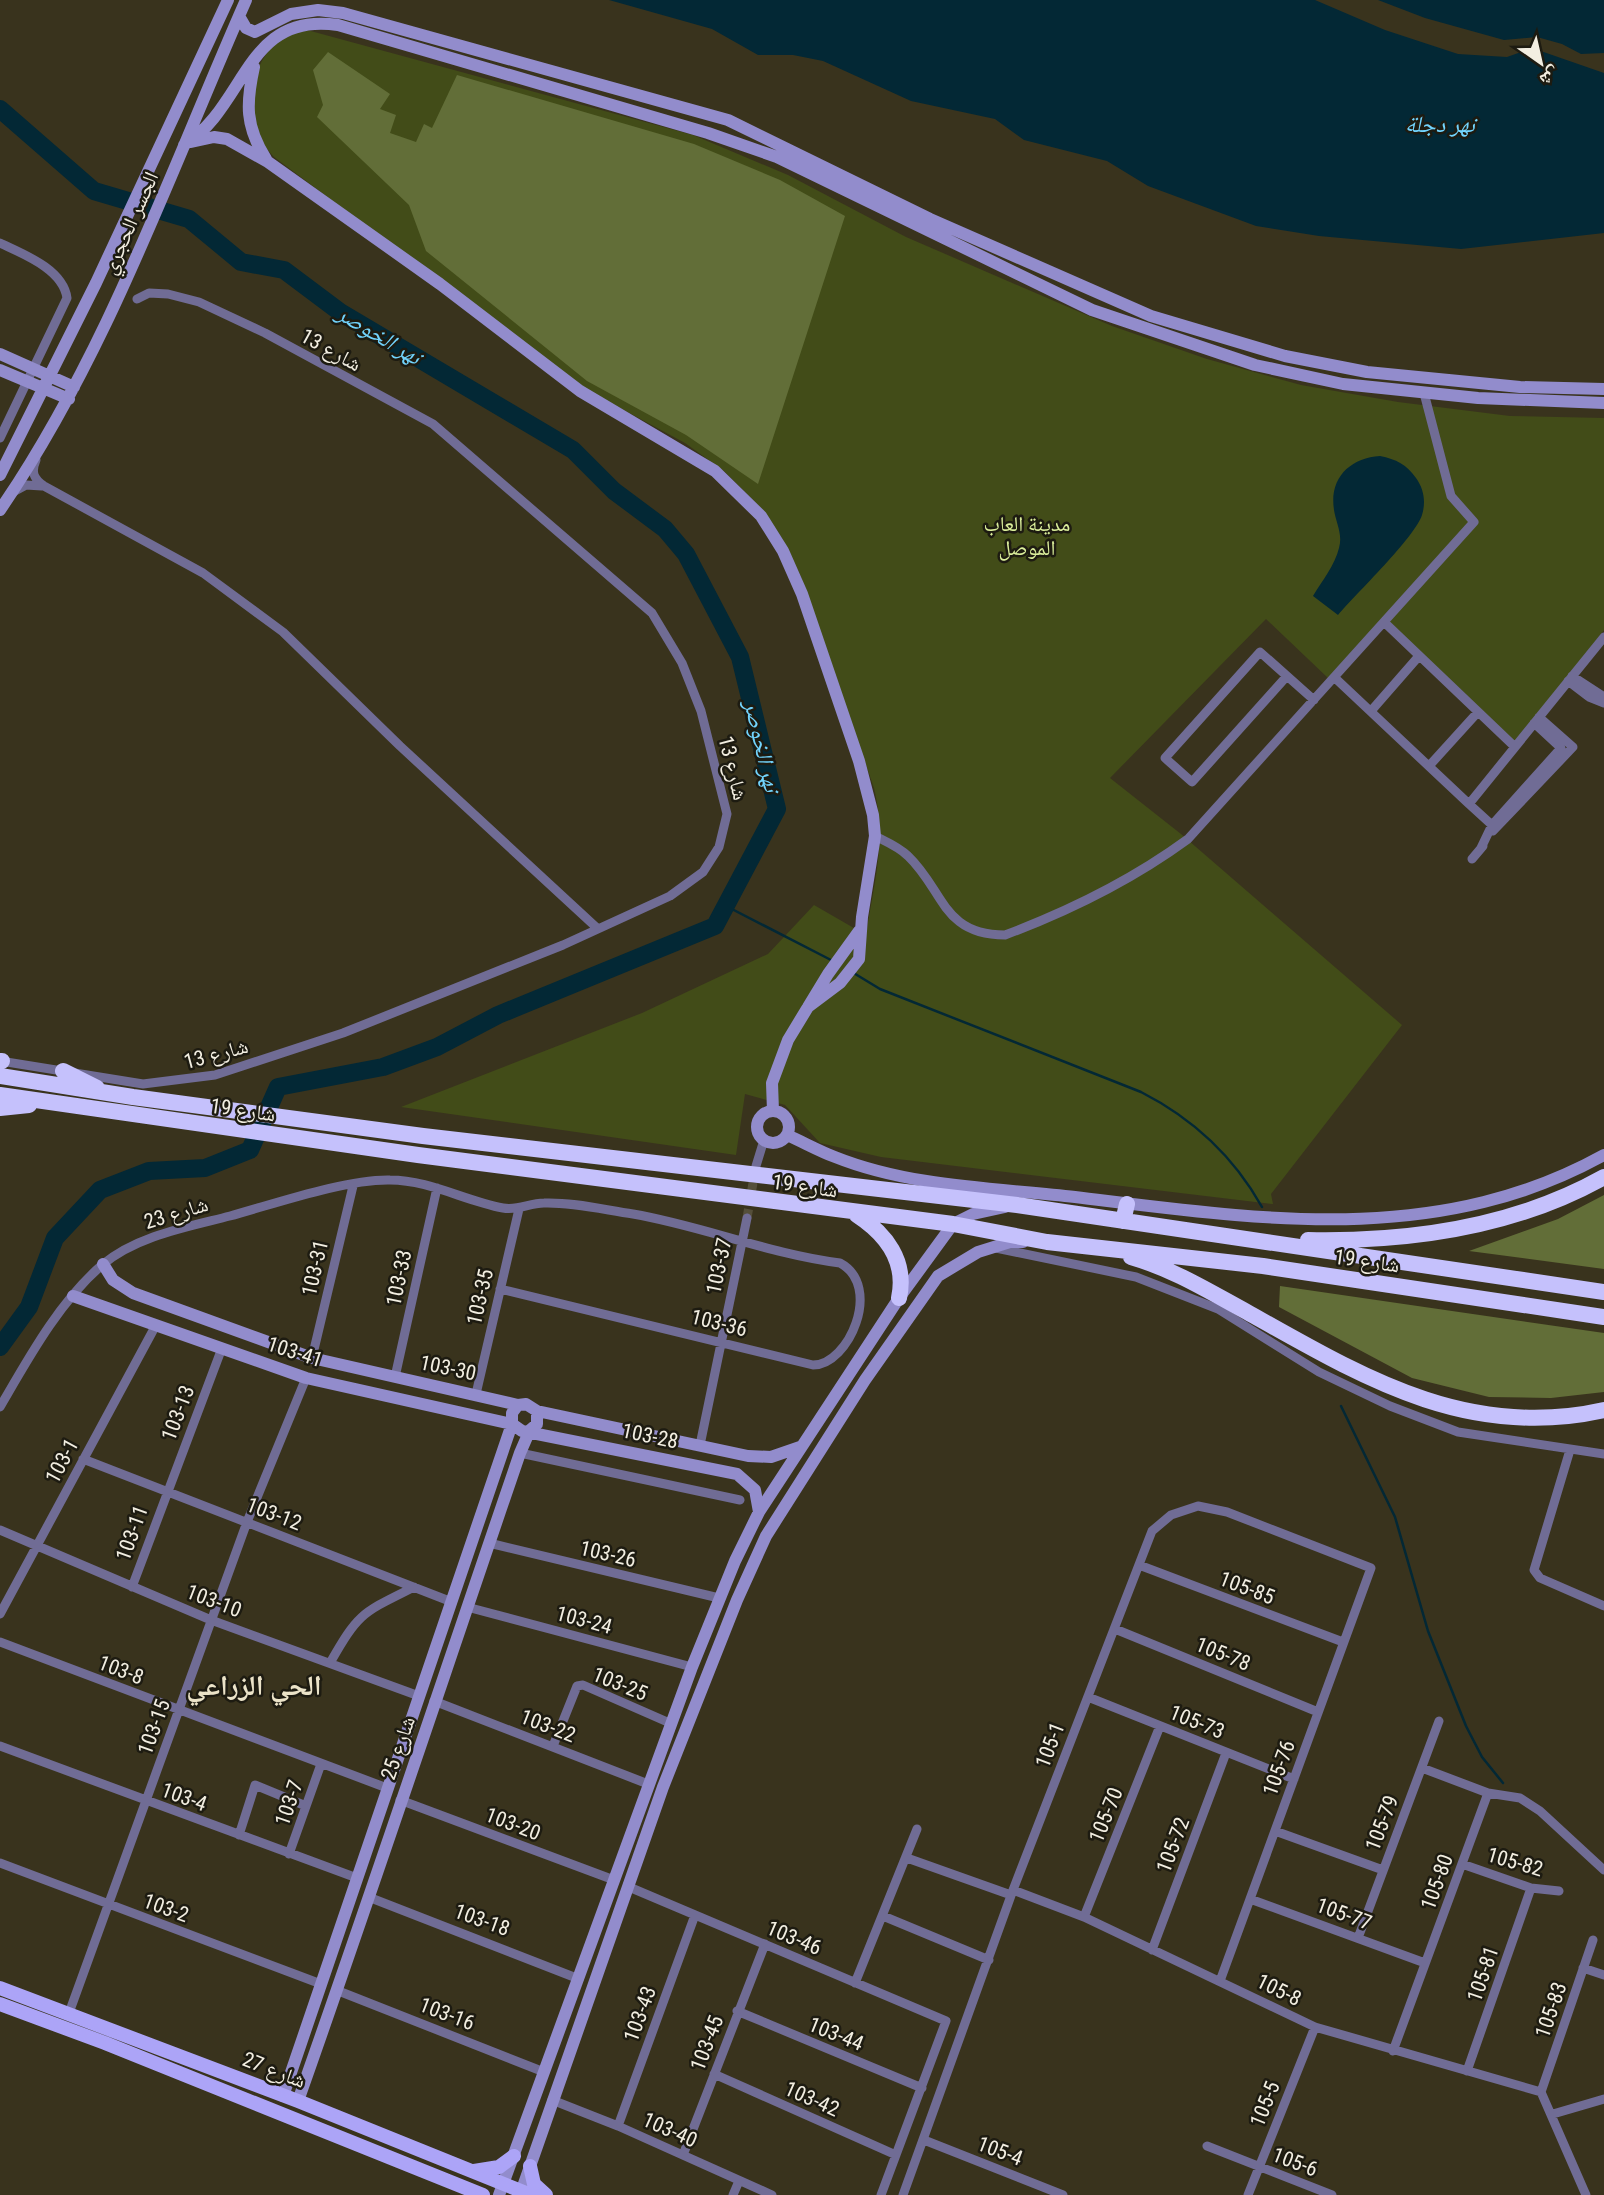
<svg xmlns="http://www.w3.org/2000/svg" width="1604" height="2195" font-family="'Roboto Condensed','Noto Naskh Arabic',sans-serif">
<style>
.green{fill:#424c18}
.forest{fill:#626e38}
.water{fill:#032835}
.pier{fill:#39331d}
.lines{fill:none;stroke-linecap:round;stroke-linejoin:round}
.stream{stroke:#032835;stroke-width:2.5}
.river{stroke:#032835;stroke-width:18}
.street-tunnel{stroke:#554f3a;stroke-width:9;stroke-dasharray:9 4.5;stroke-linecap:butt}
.street{stroke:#706c95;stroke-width:9}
.secondary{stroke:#928ccc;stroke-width:12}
.primary{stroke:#aca4f7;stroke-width:14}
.highway{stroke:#c5c1fc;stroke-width:16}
.labels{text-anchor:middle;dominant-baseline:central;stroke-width:5;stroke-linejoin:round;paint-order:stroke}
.street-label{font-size:21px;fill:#f2eee1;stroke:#1d1b11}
.park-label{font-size:21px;fill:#dbef9b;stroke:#1d1b11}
.water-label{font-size:23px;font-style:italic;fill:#72d4fd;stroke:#1d1b11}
.district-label{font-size:28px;font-weight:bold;fill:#ebe3c8;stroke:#1d1b11}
</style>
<rect width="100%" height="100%" fill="#39331d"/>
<path class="green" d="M 307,30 L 693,135 L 788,175 L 906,237 L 1112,326 L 1207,359 L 1301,385 L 1398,402 L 1510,416 L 1604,418 L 1604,630 L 1515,743 L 1385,618 L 1328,678 L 1266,619 L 1110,778 L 1181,834 L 1402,1025 L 1271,1194 L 1273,1204 L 881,1157 L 820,1143 L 785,1105 L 745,1094 L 736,1155 L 401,1107 L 642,1013 L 768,954 L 814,905 L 866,935 C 874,882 887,842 874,788 L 801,577 L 783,540 L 758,505 L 724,471 L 685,443 L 583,388 L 274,157 C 269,151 261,143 257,136 C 240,104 256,53 286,35 C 292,31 301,31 307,30 Z"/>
<path class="forest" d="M 328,52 L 390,94 L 380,109 L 396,115 L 390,133 L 416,142 L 424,124 L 432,128 L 457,75 L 694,144 L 780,180 L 845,216 L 758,484 L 686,435 L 587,381 L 426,251 L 409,205 L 317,117 L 323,105 L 313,70 Z
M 1604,1195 L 1604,1269 L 1469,1251 L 1558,1219 Z
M 1280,1286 L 1604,1333 L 1604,1392 L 1551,1398 L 1489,1397 L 1412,1378 L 1279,1307 Z"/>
<path class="water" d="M 609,0 L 1604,0 L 1604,233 L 1461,249 L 1319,236 L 1256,226 L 1148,186 L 1107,161 L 1024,140 L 995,119 L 911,101 L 823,61 L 793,55 L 758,55 L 712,29 Z
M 1380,456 C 1396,459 1407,465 1416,478 C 1424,489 1426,502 1422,515 C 1415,537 1356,594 1338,615 L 1313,596 C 1322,581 1335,565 1339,548 C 1343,534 1336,523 1334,510 C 1329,478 1350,458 1380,456 Z"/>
<path class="pier" d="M 1315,0 L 1378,0 L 1425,18 L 1504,40 L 1537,37 L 1562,44 L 1581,54 L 1604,53 L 1604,73 L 1532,48 L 1507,57 L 1458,54 L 1385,30 Z"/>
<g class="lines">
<path class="stream" d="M 726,906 L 831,960
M 852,972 L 880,989 L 1141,1092 C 1192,1118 1234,1157 1262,1207
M 1341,1406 L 1395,1517 L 1428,1631 L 1466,1726 L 1482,1757 L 1503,1783"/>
<path class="river" d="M 0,109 L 94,191 L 189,219 L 241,262 L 284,270 L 340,312 L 573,450 L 614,491 L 665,529 L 686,554 L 740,657 L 777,809 L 715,926 L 498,1015 L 437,1047 L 383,1067 L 278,1087 L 250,1150 L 205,1168 L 149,1171 L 100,1190 L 55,1238 L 29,1307 L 0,1347"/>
<path class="street-tunnel" d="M 747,1218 L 755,1171"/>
<path class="street" d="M 0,243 C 23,254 63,269 67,298 L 0,438
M 36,460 C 31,472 33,478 44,486 L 203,573 L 283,632 L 400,746 L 597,928
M 13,492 L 26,485 L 42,486
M 1384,622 L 1515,747
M 1287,676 L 1192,782 L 1165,758 L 1260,652 L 1314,700
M 1572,676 L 1604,697
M 1334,677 L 1469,804 L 1604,637
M 1568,681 L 1589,697 L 1604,703
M 1371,711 L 1419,656
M 1534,723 L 1561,748 L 1492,825 L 1493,831 L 1573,747 L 1539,717
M 1429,766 L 1478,712
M 1469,804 L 1492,825 L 1481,848
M 875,836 C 887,842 899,847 908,856 C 944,890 942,935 1005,935 C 1069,911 1132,880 1188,839 L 1474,522 L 1451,496 L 1424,393
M 1472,859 L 1483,846
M 0,1061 L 143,1084 L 215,1075 L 343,1033 L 563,945 L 670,896 L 703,872 L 719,847 L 727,814 L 701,711 L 682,663 L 652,613 L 433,424 L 265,333 L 199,302 L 168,294 L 149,293 L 137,299
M 756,1166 L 764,1140
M 996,1248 L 1136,1277 L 1218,1309 L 1319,1372 L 1390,1406 L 1458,1432 L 1604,1454
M 312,1358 L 353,1186
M 395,1377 L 437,1188
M 476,1394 L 519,1209
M 0,1407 C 28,1359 59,1302 102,1265 C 136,1236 187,1227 230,1216 C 274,1204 346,1179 390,1180 C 429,1180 465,1201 503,1208 C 518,1211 529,1203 544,1203 C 573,1202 605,1210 633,1214 C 703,1226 769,1254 840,1263 C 883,1286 849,1365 813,1365 L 500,1289
M 700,1445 L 747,1218
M 1570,1450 L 1534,1570 L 1540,1578 L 1604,1606
M 520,1453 L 740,1500
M 83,1459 L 452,1602
M 0,1530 L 211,1620 L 419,1696
M 489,1543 L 719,1598
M 1139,1565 L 1343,1642
M 132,1587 L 222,1348
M 467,1607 L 692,1667
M 0,1614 L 156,1325
M 1115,1629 L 1318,1712
M 0,1642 L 387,1788
M 330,1663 C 359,1612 362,1613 414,1587
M 1088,1697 L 1294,1779
M 434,1701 L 648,1784
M 0,1746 L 357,1878
M 553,1746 L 577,1686 L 583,1685 L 672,1724
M 1488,1793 L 1520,1798 L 1540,1811 L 1604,1870
M 400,1800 L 614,1880
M 1275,1831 L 1383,1870
M 239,1835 L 255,1785 L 306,1806
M 289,1854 L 321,1764
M 907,1858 L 1011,1895
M 0,1863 L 321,1984
M 1462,1864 L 1531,1888 L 1559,1891
M 629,1887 L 946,2021 L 881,2195
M 1013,1890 L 1084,1917 L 1315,2027 L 1541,2092
M 371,1898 L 579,1979
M 1250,1899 L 1425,1963
M 883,1916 L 989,1960
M 1084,1917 L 1160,1726
M 1358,1938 L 1439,1721
M 1152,1950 L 1226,1753
M 1583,1968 L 1604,1975
M 855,1983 L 917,1829
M 336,1990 L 544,2072
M 737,2011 L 922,2088
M 69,2013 L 247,1522 L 306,1378
M 1393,2051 L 1488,1793 L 1422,1768
M 1467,2071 L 1531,1888
M 714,2074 L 896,2155
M 1541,2092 L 1593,1940
M 1541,2092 L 1586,2195
M 552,2100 L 618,2126 L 772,2195
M 1553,2114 L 1604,2099
M 618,2126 L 695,1915
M 924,2140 L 1063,2195
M 1207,2146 L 1332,2195
M 683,2155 L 765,1944
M 733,2195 L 739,2181
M 903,2195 L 1013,1890 L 1152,1531 L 1171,1515 L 1198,1506 L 1227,1512 L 1371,1568 L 1220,1981
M 1248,2195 L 1315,2027"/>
<path class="secondary" d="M 239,16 L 246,28 L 255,32 L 291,14 L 318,10 L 343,13 L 728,120 L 930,219 L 1151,316 L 1285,356 L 1367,372 L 1520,387 L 1604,389
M 254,67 C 246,103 245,126 266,159
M 191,142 L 214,137 L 227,139 L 268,162 L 440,284 L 580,391 L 715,471 L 761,516 L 783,551 L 802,594 L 859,761 L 873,815 L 875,836 L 862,917 L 859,959 L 840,983 L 808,1007
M 184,145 C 247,106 245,11 338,25 L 708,133 L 777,157 L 1092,310 L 1255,365 L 1343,384 L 1478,398 L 1604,403
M 0,354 L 74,387
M 0,370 L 69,399
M 0,475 L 96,283 L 228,0
M 0,510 C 107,354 170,172 246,0
M 773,1111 L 772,1083 L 788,1040 L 828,974 L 859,931
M757 1127a16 16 0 1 1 32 0a16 16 0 1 1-32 0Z
M 787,1135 C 803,1142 819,1151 835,1157 C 910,1187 996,1188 1075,1197 C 1258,1219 1436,1248 1604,1155
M 103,1264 L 113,1280 L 133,1293 L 312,1358 L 518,1405 L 526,1404 L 537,1411 L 748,1456 L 771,1457 L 800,1447
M 73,1296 L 306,1378 L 512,1424 L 522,1431 L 737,1474 L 755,1490 L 759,1512
M 283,2096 L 512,1424 L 512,1413 L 518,1405
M 298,2101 C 374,1886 446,1669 520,1453 L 530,1430 L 537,1424 L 537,1411
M 499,2195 L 692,1667 L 735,1561 L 759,1512 L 899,1298 L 953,1224 L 973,1214 L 1005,1207
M 520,2195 L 663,1787 L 737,1600 L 766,1536 L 865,1380 L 938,1276 L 978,1252 L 1010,1242 L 1023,1242"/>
<path class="primary" d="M 0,1988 L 298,2101 L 531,2195
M 0,2004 L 105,2043 L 483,2195
M 530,2166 L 534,2184 L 546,2195
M 474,2171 L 499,2167 L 514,2156"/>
<path class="highway" d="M 0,1061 L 2,1061
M 63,1071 L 97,1088
M 0,1076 L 133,1097 L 423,1136 L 1017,1205 L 1604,1292
M 0,1095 L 418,1155 L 953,1224 L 1047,1242 L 1263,1266 L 1604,1317
M 0,1108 L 29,1105
M 857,1215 C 886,1234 907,1261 899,1298
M 1123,1221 L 1127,1204
M 1308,1240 C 1409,1242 1515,1227 1604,1177
M 1131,1257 C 1173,1269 1210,1292 1247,1312 C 1361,1376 1467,1441 1604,1410"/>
</g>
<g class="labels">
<g class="street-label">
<text transform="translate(130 223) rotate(-66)">الجسر الحجري</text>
<text transform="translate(331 350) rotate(29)">شارع 13</text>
<text transform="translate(733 768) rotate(76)">شارع 13</text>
<text transform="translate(216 1054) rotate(-15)">شارع 13</text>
<text transform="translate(243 1110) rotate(8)">شارع 19</text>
<text transform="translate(805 1186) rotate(8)">شارع 19</text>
<text transform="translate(176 1213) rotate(-17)">شارع 23</text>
<text transform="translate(1367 1261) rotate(8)">شارع 19</text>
<text transform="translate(719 1266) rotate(-78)">103-37</text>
<text transform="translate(315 1268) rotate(-77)">103-31</text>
<text transform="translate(399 1278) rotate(-78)">103-33</text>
<text transform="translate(480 1297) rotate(-77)">103-35</text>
<text transform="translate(719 1323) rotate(14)">103-36</text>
<text transform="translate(295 1352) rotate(18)">103-41</text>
<text transform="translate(448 1368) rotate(12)">103-30</text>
<text transform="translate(178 1413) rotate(-69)">103-13</text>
<text transform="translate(650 1436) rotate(12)">103-28</text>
<text transform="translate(62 1461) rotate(-62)">103-1</text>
<text transform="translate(274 1514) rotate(21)">103-12</text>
<text transform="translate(132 1533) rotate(-70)">103-11</text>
<text transform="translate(608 1554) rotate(13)">103-26</text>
<text transform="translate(1247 1588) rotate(21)">105-85</text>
<text transform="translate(214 1601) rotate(21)">103-10</text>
<text transform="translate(584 1620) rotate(15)">103-24</text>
<text transform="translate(1223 1654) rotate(22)">105-78</text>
<text transform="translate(121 1670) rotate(21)">103-8</text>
<text transform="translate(620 1684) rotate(22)">103-25</text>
<text transform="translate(1197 1722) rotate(22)">105-73</text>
<text transform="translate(548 1726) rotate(21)">103-22</text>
<text transform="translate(154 1727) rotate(-70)">103-15</text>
<text transform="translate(1050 1745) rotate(-69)">105-1</text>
<text transform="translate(398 1748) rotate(-71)">شارع 25</text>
<text transform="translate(1279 1768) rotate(-70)">105-76</text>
<text transform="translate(184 1797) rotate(20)">103-4</text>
<text transform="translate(289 1803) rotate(-71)">103-7</text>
<text transform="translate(1106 1815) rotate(-68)">105-70</text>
<text transform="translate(1382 1823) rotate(-69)">105-79</text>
<text transform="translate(513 1824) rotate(21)">103-20</text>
<text transform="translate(1173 1845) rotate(-69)">105-72</text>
<text transform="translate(1515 1862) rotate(16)">105-82</text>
<text transform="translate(1437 1882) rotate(-70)">105-80</text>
<text transform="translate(166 1908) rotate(20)">103-2</text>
<text transform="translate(1344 1914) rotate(20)">105-77</text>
<text transform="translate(482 1920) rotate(20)">103-18</text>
<text transform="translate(794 1938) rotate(23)">103-46</text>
<text transform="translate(1483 1974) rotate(-71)">105-81</text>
<text transform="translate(1279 1990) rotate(26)">105-8</text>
<text transform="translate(1551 2010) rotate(-71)">105-83</text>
<text transform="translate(447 2014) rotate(21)">103-16</text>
<text transform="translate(640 2014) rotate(-70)">103-43</text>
<text transform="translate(836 2034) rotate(22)">103-44</text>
<text transform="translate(707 2043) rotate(-69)">103-45</text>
<text transform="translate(274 2070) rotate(21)">شارع 27</text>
<text transform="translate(812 2099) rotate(24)">103-42</text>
<text transform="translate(1265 2104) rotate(-68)">105-5</text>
<text transform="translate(670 2130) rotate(24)">103-40</text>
<text transform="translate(1000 2151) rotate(21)">105-4</text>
<text transform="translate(1295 2162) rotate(21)">105-6</text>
</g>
<g class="park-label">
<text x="1027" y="524">مدينة العاب<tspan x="1027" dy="24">الموصل</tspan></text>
</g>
<g class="water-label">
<text x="1440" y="124">نهر دجلة</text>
<text transform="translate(379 335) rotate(31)">نهر الخوصر</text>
<text transform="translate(762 746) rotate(77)">نهر الخوصر</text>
</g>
<g class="district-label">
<text x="254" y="1685">الحي الزراعي</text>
</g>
</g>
<g transform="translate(1541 63) rotate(146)" stroke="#1d1b11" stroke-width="5" paint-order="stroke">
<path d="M0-5L12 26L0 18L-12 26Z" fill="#f2eee1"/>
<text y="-10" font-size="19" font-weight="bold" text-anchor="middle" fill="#f2eee1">ش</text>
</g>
</svg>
